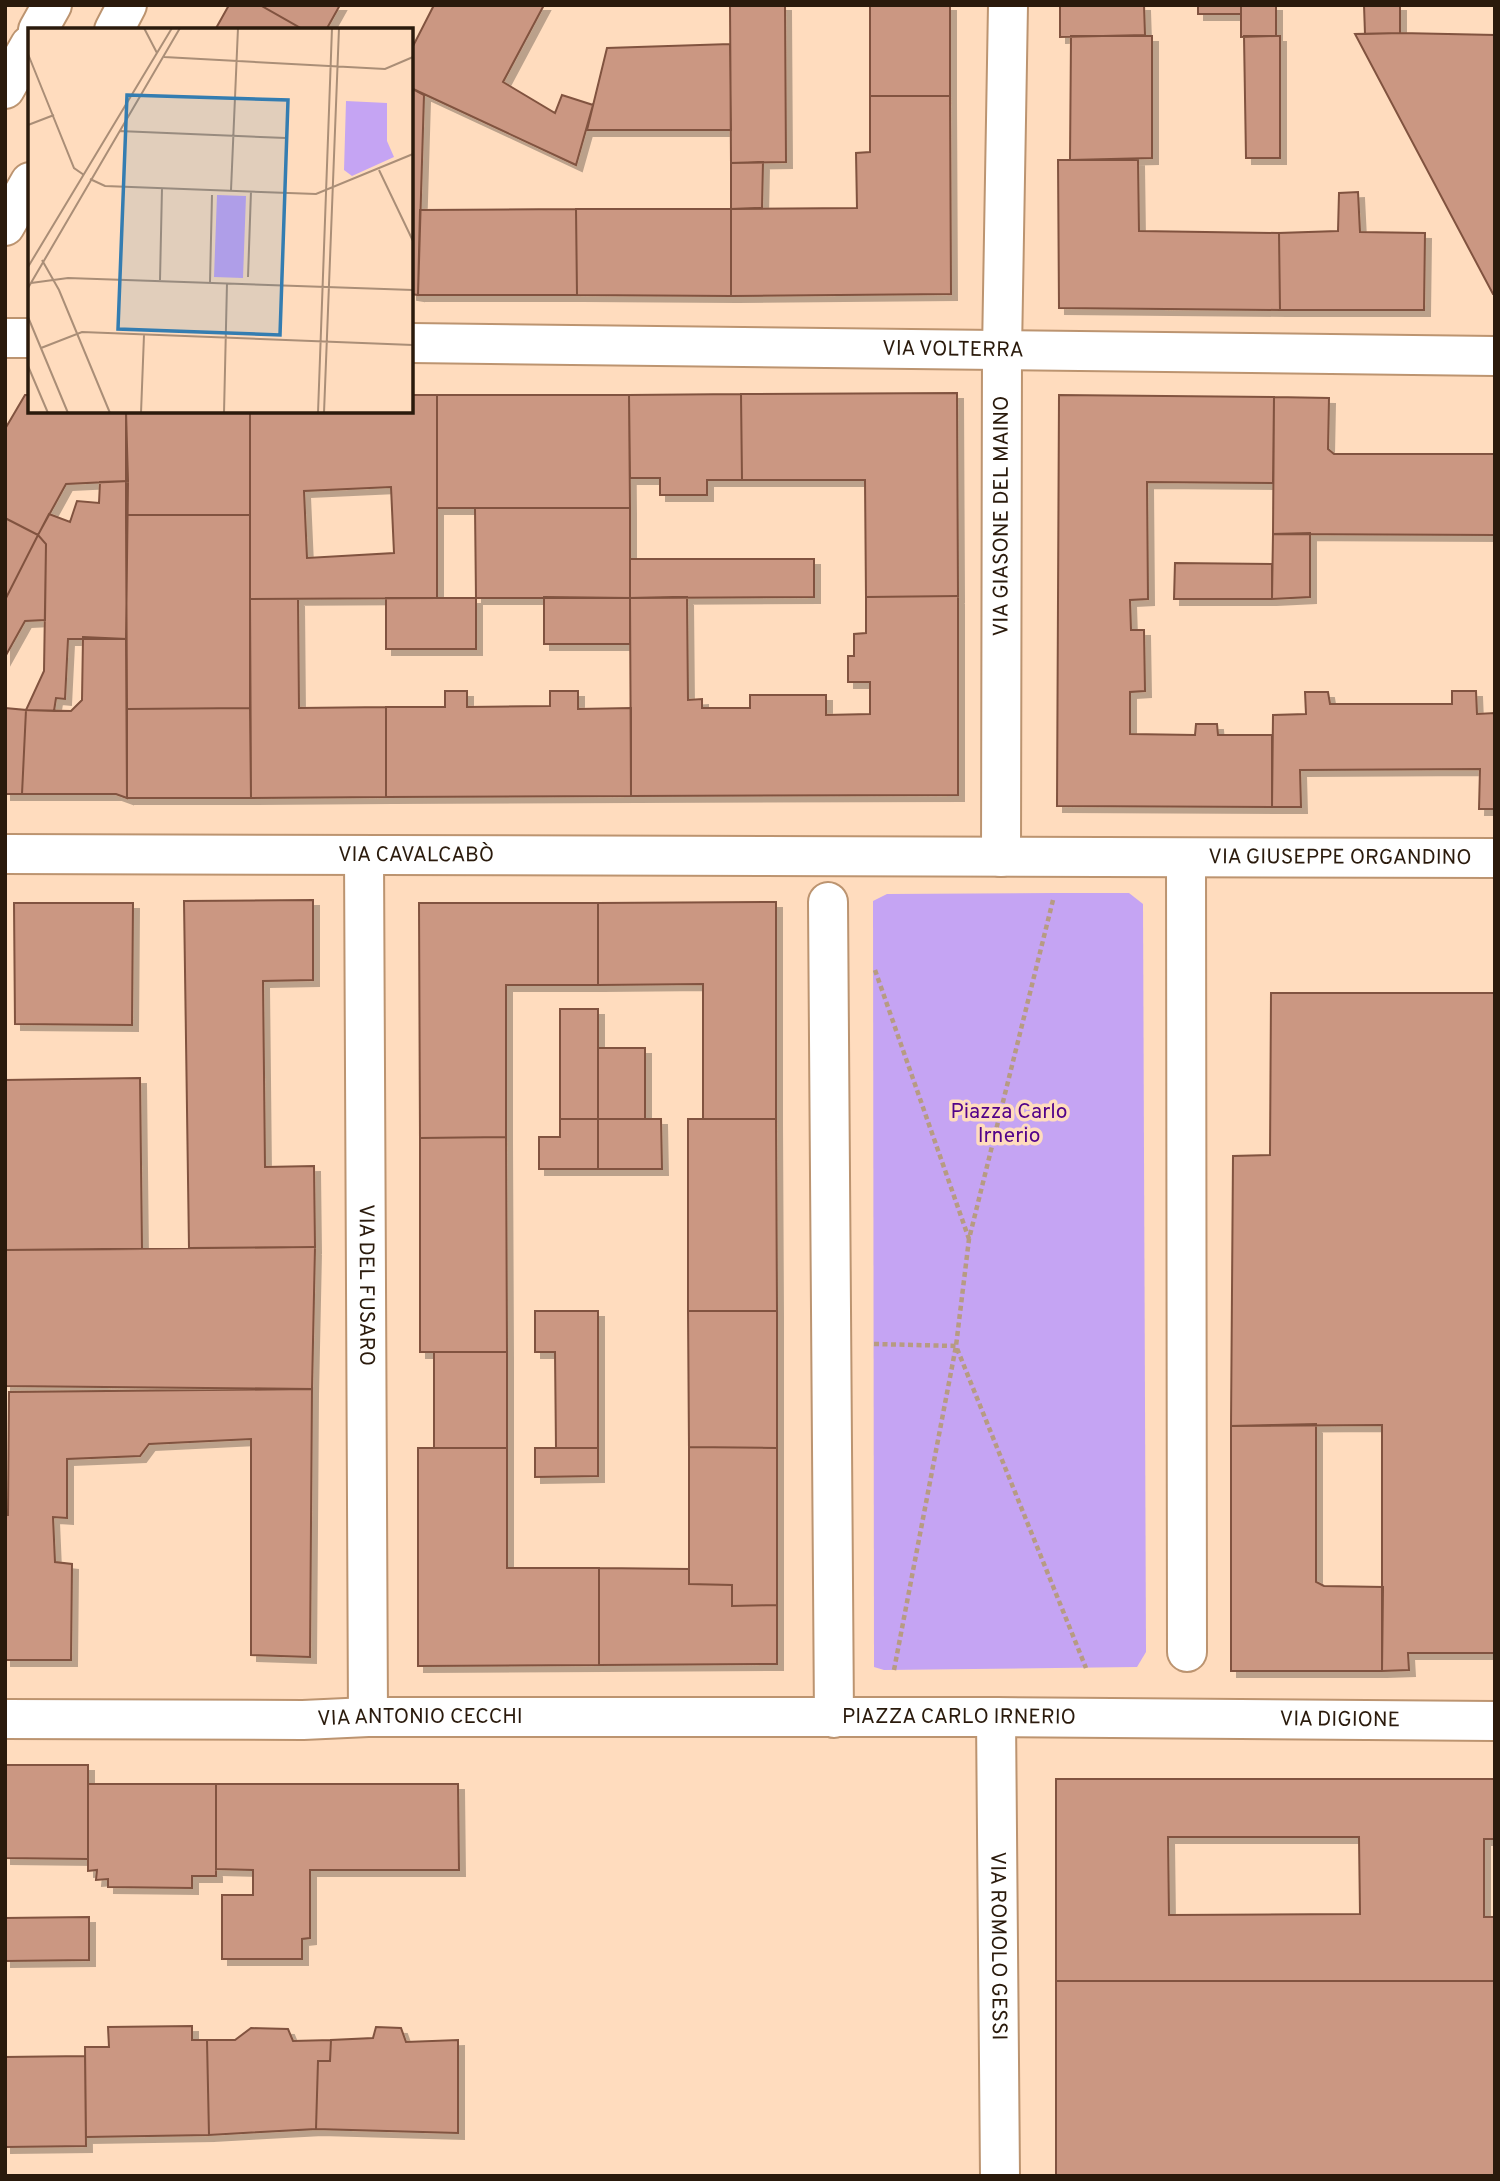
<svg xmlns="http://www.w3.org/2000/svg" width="1500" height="2181" font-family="Overpass,sans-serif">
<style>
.green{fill:#c5a4f3}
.building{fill:#cb9782;stroke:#81533f;stroke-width:2;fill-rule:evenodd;filter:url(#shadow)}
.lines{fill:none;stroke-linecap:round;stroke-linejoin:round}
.street-casing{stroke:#bc9470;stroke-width:42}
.secondary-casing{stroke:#bc9470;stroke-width:42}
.path{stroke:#b79b82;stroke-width:4.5;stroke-dasharray:5 3.5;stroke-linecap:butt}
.street{stroke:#fff;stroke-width:38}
.secondary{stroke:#fff;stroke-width:38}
.labels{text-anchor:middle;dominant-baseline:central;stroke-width:7;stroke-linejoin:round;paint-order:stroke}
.street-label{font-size:21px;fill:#2a1a0c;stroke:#ffdcbe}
.park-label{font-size:21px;fill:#520289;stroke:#ffdcbe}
.inset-road{fill:none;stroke:#aa8e77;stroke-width:2}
.view{fill:#347db1;fill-opacity:0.15;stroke:#347db1;stroke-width:3.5}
.inset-edge{fill:none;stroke:#2a1a0c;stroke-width:3.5}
</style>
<defs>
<filter id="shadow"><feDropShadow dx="6" dy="6" stdDeviation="0" flood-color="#0004"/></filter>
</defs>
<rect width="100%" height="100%" fill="#ffdcbe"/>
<path class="green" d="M 1055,893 L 1129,893 L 1143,904 L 1146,1652 L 1137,1667 L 884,1670 L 874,1667 L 873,901 L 887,894 Z"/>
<path class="building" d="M 229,5 L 260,5 L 304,30 L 215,30 Z
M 260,5 L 340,5 L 326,30 L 304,30 Z
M 434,5 L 544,5 L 503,82 L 555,113 L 562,95 L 593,105 L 576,165 L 411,88 L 411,50 Z
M 730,5 L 785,5 L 786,162 L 731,163 Z
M 870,5 L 950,5 L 950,96 L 870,96 Z
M 1060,5 L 1144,5 L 1145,35 L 1060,37 Z
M 1198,5 L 1241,5 L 1241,14 L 1198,14 Z
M 1241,5 L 1276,5 L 1276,36 L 1241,37 Z
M 1364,5 L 1400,5 L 1400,33 L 1365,34 Z
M 1400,33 L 1495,35 L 1495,294 L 1493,294 L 1355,34 Z
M 1071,36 L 1152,36 L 1152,158 L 1070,160 Z
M 1244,36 L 1280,36 L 1280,158 L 1246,158 Z
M 730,44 L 731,130 L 587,130 L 607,48 Z
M 411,88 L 424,95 L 418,295 L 411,294 Z
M 870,96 L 950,96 L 951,294 L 731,296 L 731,209 L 857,208 L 856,153 L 870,152 Z
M 1058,160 L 1138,160 L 1139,231 L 1279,233 L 1280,310 L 1059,308 Z
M 763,162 L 762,208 L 731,209 L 731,163 Z
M 1358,192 L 1360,232 L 1425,233 L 1424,310 L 1280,310 L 1279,233 L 1338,231 L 1339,193 Z
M 576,209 L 731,209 L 731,296 L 577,295 Z
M 576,209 L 577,295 L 418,295 L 420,210 Z
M 957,393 L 958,596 L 866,597 L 865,480 L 742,480 L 741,394 Z
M 741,394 L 742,480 L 707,480 L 707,495 L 660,495 L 660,478 L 630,478 L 629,395 Z
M 25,395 L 30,395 L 30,411 L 126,411 L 128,481 L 66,484 L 38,535 L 5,518 L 5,429 Z
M 411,395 L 437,395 L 437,598 L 250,599 L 250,411 L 411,411 ZM 391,487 L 394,553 L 307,558 L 304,491 Z
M 437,395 L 629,395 L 630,508 L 437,508 Z
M 1059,395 L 1274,397 L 1273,483 L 1147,482 L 1148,599 L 1130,600 L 1131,630 L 1144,630 L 1145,691 L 1130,692 L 1130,734 L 1195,735 L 1196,724 L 1217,724 L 1218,735 L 1272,735 L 1272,807 L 1057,806 Z
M 1274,397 L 1329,398 L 1328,449 L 1334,454 L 1495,454 L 1495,535 L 1273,534 Z
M 126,411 L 250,411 L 250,515 L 126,515 Z
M 128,481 L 126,639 L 68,639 L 65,699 L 56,698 L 54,711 L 26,710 L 44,671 L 46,544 L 38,535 L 49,514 L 70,522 L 77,501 L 99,503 L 100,482 Z
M 475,508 L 630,508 L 630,598 L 476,598 Z
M 126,515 L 250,515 L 250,708 L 127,709 Z
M 5,518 L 38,535 L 5,600 Z
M 1310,533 L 1310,597 L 1272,599 L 1273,534 Z
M 38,535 L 46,544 L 45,620 L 25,621 L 5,657 L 5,600 Z
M 630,559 L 814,559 L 814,597 L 630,598 Z
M 1175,563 L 1272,564 L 1272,599 L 1174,599 Z
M 958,596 L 958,795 L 631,796 L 630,598 L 687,597 L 688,700 L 702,699 L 702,708 L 750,708 L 750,695 L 826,695 L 826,715 L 870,714 L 870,682 L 848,682 L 848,656 L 854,656 L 854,634 L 866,633 L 866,597 Z
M 544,597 L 630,598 L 630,644 L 544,644 Z
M 386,598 L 476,598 L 476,649 L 386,649 Z
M 250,599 L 298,599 L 299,708 L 386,707 L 386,797 L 251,798 Z
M 83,637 L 126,639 L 127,798 L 116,794 L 22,794 L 26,710 L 71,711 L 82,700 Z
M 445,691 L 467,691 L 467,707 L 550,706 L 550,691 L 578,691 L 578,709 L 631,708 L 631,796 L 386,797 L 386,707 L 445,707 Z
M 1452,691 L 1476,691 L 1477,714 L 1495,713 L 1495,809 L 1479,809 L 1480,769 L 1300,770 L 1301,807 L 1272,807 L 1273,715 L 1306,714 L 1305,692 L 1328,692 L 1330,704 L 1452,704 Z
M 5,708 L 26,710 L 22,794 L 5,794 Z
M 250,708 L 251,798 L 127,798 L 127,709 Z
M 313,900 L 313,980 L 263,981 L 265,1167 L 314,1166 L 315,1247 L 189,1248 L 184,901 Z
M 776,902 L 776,1119 L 703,1119 L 703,984 L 598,985 L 598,903 Z
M 14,903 L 133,903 L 132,1025 L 15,1024 Z
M 419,903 L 598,903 L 598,985 L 506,985 L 506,1137 L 420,1138 Z
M 1271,993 L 1495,993 L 1495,1653 L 1408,1653 L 1409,1670 L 1382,1671 L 1382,1425 L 1231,1426 L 1233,1156 L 1270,1155 Z
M 560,1009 L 598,1009 L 598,1119 L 560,1119 Z
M 598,1048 L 645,1048 L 645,1119 L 598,1119 Z
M 140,1078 L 142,1249 L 5,1250 L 5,1080 Z
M 560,1119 L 598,1119 L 598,1169 L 539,1169 L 539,1137 L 560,1137 Z
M 598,1119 L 661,1119 L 662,1169 L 598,1169 Z
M 688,1119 L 776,1119 L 777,1311 L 688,1311 Z
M 506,1137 L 507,1352 L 420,1352 L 420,1138 Z
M 315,1247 L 312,1389 L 5,1386 L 5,1250 Z
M 535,1311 L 598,1311 L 598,1448 L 556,1448 L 555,1352 L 535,1352 Z
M 688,1311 L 777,1311 L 777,1448 L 689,1447 Z
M 434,1352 L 507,1352 L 507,1448 L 434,1448 Z
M 312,1389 L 310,1657 L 251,1655 L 251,1439 L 149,1444 L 140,1456 L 67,1459 L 67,1518 L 53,1517 L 55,1562 L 72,1564 L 71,1660 L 5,1660 L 5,1515 L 8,1515 L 9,1392 Z
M 1316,1424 L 1316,1582 L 1324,1586 L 1383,1587 L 1382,1671 L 1231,1671 L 1231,1426 Z
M 689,1447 L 777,1448 L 777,1605 L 732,1606 L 732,1585 L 689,1584 Z
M 418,1448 L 507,1448 L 507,1568 L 599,1568 L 599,1665 L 418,1666 Z
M 535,1448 L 598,1448 L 598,1476 L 535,1477 Z
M 599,1568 L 689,1569 L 689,1584 L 732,1585 L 732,1606 L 777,1605 L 777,1664 L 599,1665 Z
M 5,1765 L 88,1765 L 88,1859 L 5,1858 Z
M 1056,1779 L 1495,1779 L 1495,1839 L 1484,1839 L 1484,1917 L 1495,1917 L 1495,1981 L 1056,1981 ZM 1168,1837 L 1359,1837 L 1360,1914 L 1169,1915 Z
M 88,1784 L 216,1784 L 216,1876 L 192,1876 L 192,1888 L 108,1887 L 108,1879 L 96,1880 L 97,1870 L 88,1871 Z
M 216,1784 L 458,1784 L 459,1870 L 310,1870 L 310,1938 L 302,1939 L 302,1959 L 222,1959 L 222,1895 L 253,1895 L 253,1870 L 216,1869 Z
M 89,1917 L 89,1960 L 5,1961 L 5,1918 Z
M 1056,1981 L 1495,1981 L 1495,2176 L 1056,2176 Z
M 192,2026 L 192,2040 L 207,2040 L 209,2135 L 86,2137 L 85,2047 L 109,2047 L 108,2027 Z
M 376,2027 L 401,2028 L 406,2042 L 458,2040 L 458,2133 L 316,2129 L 318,2061 L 330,2061 L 331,2040 L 373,2038 Z
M 251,2028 L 288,2029 L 293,2041 L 331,2040 L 330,2061 L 318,2061 L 316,2129 L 209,2135 L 207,2040 L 235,2040 Z
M 85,2056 L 86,2146 L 5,2147 L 5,2057 Z"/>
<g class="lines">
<defs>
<g id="street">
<path d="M 5,338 L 30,338"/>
<path id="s1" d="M 411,343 L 1495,356"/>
<path id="s2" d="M 5,854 L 1495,858"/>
<path id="s3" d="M 364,855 L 368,1717"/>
<path id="s4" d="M 1001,857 L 1002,351 L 1008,5"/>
<path d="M 1186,858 L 1187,1652"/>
<path d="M 828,902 L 834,1718"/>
<path id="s5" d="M 996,1717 L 1000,2176"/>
<path id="s6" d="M 5,1719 L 303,1720 L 368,1717 L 996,1717 L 1495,1721"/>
</g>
<path id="secondary" d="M 38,30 L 52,5
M 114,30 L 127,5
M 5,89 L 30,45
M 5,226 L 30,182"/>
</defs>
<use href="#street" class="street-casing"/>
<use href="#secondary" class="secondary-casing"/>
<path class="path" d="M 875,970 L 969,1239
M 874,1344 L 956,1346 L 1086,1668
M 894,1670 L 956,1346 L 969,1239 L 1053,900"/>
<use href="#street" class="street"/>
<use href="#secondary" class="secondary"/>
</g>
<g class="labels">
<g class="street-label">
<text stroke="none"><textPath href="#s1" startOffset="542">VIA VOLTERRA</textPath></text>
<text stroke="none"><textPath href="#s4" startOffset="341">VIA GIASONE DEL MAINO</textPath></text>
<text stroke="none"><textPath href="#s2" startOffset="411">VIA CAVALCABÒ</textPath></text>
<text stroke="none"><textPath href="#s2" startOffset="1335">VIA GIUSEPPE ORGANDINO</textPath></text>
<text stroke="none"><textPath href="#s3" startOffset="430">VIA DEL FUSARO</textPath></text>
<text stroke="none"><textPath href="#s6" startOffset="954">PIAZZA CARLO IRNERIO</textPath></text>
<text stroke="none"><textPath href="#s6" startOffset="415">VIA ANTONIO CECCHI</textPath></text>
<text stroke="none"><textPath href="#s6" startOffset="1335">VIA DIGIONE</textPath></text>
<text stroke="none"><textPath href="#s5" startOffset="229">VIA ROMOLO GESSI</textPath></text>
</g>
<g class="park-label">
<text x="1009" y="1112">Piazza Carlo<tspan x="1009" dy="24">Irnerio</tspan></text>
</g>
</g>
<g transform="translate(28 28)">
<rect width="385" height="385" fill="#ffdcbe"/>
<path d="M 318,73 L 359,75 L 359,113 L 366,129 L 324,148 L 316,142 ZM 189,167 L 218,168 L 215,250 L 186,249 Z" fill="#c5a4f3"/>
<path class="inset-road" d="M 116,0 L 129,25M 0,26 L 46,140 L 56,147M 136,29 L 357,41 L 385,29M 0,97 L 26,87M 91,103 L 258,110M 351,142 L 385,213M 62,151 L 77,158 L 288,166 L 385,126M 203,162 L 210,0M 14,232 L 31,262 L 82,385M 0,239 L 144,0M 220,249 L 223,163M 132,252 L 134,160M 182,254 L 184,167M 3,255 L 40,250 L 385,262M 0,260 L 152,0M 0,289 L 40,385M 13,320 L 54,304 L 385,317M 0,338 L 20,385M 113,385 L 116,307M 196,385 L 199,255M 290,385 L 304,0M 296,385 L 311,0"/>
<path class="view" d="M 99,67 L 260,72 L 252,307 L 90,301 Z"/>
<rect width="385" height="385" class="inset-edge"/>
</g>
<rect width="1500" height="2181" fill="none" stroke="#2a1a0c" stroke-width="14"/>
</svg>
